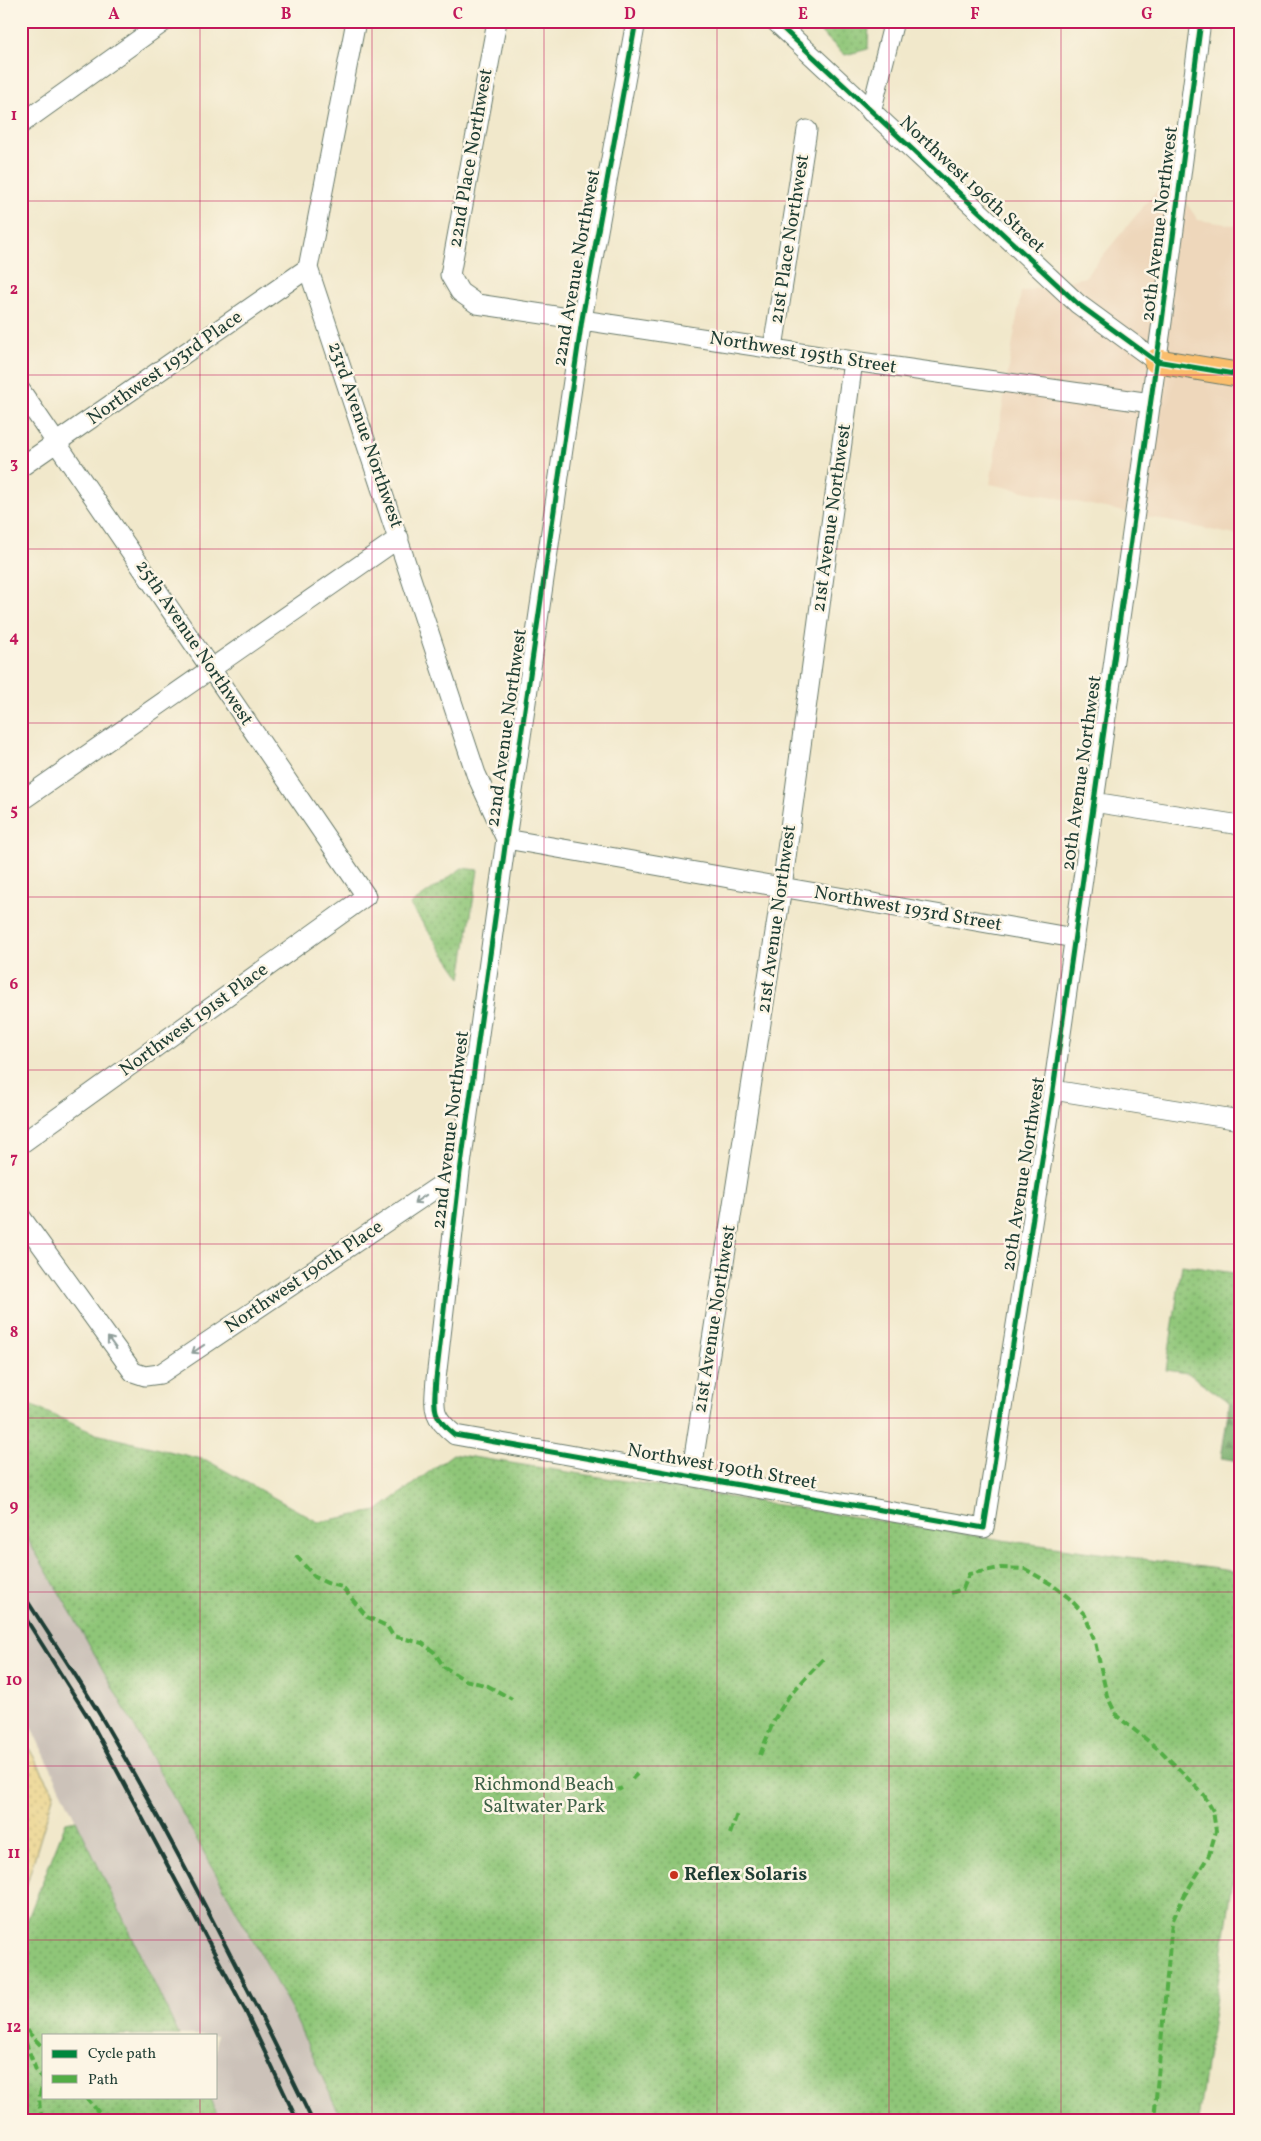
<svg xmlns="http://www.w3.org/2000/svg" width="1261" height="2141" font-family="Vollkorn,serif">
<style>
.built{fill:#eed7bb}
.railway{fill:#ccc2b9}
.forest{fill:url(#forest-firs);stroke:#49744e}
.sand{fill:url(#sand-dots);stroke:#868c69}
.park{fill:url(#park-dots);stroke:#578256}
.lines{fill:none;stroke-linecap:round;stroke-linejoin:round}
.minor-casing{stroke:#687969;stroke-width:21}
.major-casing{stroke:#687969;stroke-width:26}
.minor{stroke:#fff;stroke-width:19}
.major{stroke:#fabe6d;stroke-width:24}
.rail{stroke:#1f3d34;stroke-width:4}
.quiet{stroke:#52ad45;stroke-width:4;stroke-dasharray:8 4;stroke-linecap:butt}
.cycleway-casing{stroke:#fcf5e5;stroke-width:8}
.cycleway{stroke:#00873e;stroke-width:5}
.oneway{stroke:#8f9e9a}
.grid{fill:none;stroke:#c2185b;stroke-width:1;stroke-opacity:0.55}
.poi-dot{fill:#c8321e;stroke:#fcf5e5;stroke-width:2}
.labels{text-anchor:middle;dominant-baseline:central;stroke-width:5;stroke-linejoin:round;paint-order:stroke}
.street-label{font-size:19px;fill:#1f3d34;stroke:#fcf5e5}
.park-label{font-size:19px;fill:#3b5f45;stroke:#fcf5e5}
.poi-label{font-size:19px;font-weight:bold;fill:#1f3d34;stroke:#fcf5e5;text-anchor:start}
.neatline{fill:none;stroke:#c2185b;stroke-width:2}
.grid-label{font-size:16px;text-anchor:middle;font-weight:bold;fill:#c2185b}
</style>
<defs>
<pattern id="forest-firs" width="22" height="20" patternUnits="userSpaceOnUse" patternTransform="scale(1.25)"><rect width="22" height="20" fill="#73ab68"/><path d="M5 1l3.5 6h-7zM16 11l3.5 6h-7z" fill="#5e8c56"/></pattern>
<pattern id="sand-dots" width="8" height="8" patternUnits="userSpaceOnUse" patternTransform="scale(1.25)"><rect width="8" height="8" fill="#eeda9e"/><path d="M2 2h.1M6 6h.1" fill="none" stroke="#ccbc89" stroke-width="1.8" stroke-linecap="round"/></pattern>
<pattern id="park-dots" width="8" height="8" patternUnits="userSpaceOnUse" patternTransform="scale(1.25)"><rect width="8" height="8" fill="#8fc678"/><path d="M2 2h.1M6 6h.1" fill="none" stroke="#74a263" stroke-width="1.8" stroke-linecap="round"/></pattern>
</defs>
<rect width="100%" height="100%" fill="#fcf5e5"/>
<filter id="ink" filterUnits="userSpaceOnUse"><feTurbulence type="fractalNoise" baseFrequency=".02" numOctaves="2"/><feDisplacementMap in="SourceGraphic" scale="10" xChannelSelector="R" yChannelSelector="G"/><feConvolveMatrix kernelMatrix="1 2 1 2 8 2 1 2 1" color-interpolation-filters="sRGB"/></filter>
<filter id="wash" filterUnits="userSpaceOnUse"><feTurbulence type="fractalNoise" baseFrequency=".0096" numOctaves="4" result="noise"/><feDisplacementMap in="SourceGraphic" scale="20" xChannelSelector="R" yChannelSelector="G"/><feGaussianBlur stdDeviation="1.12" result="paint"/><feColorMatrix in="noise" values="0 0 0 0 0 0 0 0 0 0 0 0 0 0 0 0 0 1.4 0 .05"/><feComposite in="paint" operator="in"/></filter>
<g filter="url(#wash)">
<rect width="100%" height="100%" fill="#f1e8cb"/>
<path class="built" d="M 1168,177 L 1198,220 L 1240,226 L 1240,536 L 990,484 L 1021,292 L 1085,277 Z"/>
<path class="railway" d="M 21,1528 L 73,1616 L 292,2011 L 342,2120 L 220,2120 L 209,2097 L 216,2097 L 216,2035 L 179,2035 L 21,1706 Z"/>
<path class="forest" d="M 1240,1337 L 1240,1461 L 1221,1458 Z"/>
<path class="sand" d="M 21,1734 L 54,1793 L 21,1903 Z"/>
<path class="park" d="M 809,21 L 869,21 L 868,49 L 845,55 Z
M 462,868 L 478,870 L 461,978 L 410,905 Z
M 1182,1265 L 1240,1274 L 1240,1410 L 1188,1373 L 1166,1370 Z
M 28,1404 L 96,1434 L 206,1460 L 318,1522 L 377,1511 L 453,1454 L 1002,1540 L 1240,1572 L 1240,1832 L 1198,2120 L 342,2120 L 292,2011 L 73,1616 L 21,1528 L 21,1407 Z
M 76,1820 L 179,2035 L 44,2035 L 44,2097 L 209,2097 L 220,2120 L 21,2120 L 21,1936 L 66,1822 Z"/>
</g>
<g filter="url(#ink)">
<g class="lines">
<defs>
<path id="minor" d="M 356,21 L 308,268 L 476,774 L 506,839 L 1074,938
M 497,21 L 450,275 L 460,292 L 477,304 L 853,361 L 1151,403
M 636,21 L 582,319 L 506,839 L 460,1172 L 436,1379 C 434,1408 431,1416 455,1435 L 984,1528 L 1053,1090 L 1162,322 L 1201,21
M 775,21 L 1078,304 L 1156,361
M 871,112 L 894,21
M 21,124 L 165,21
M 773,348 L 807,130
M 21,391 L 366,896 L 21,1144
M 21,467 L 308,268
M 21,801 L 399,538
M 1093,802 L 1240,825
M 1053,1090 L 1240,1120
M 21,1217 L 133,1372 L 145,1376 L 160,1374 L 460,1172
M 691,1476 L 782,887 L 853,361"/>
<path id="major" d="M 1156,361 L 1240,375"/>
</defs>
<use href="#minor" class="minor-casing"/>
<use href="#major" class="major-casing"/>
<use href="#minor" class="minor"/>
<use href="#major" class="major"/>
<path class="rail" d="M 21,1591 C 47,1632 75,1673 100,1715 C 177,1846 246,1983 312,2120
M 21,1611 L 91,1722 L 245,2010 L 297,2120"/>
<path class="quiet" d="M 296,1556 L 315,1577 L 327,1583 L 342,1587 L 367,1617 L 387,1626 L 393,1636 L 422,1643 L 434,1652 L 444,1667 L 465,1680 L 488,1686 L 512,1699
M 951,1593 L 963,1589 L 969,1574 L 1000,1568 L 1025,1569 L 1051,1584 L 1069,1598 L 1085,1615 L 1095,1642 L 1107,1696 L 1117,1716 L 1162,1752 L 1204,1795 L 1213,1811 L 1216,1831 L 1209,1855 L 1184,1896 L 1172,1922 L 1154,2120
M 760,1755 L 774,1720 L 789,1696 L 824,1658
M 632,1779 L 637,1774
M 618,1790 L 622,1788
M 730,1834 L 737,1814
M 21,1994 L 24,2002 L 21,2020
M 21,2020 L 30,2034 L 44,2049
M 21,2030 L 36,2070 L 44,2081
M 86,2097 L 100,2114 L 99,2120
M 43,2120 C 38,2107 38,2095 44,2082"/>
<defs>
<path id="cycleway" d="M 636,21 L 582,319 L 506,839 L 460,1172 L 436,1379 C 434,1408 431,1416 455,1435 L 984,1528 L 1053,1090 L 1162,322 L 1201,21
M 775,21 L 1078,304 L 1156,361 L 1240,375"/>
</defs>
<use href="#cycleway" class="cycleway-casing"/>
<use href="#cycleway" class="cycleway"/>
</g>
<defs><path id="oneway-shaft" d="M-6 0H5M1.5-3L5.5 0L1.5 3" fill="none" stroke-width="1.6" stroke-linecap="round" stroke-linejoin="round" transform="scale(1.25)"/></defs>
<g class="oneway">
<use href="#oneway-shaft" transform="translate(420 1199) rotate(146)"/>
<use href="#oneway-shaft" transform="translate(112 1343) rotate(-126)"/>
<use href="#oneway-shaft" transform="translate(198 1349) rotate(146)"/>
</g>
</g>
<path class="grid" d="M 200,21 L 200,2035M 372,21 L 372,2120M 544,21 L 544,2120M 717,21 L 717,2120M 889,21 L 889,2120M 1061,21 L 1061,2120M 21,201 L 1240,201M 21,375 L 1240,375M 21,549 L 1240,549M 21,723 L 1240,723M 21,897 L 1240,897M 21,1070 L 1240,1070M 21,1244 L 1240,1244M 21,1418 L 1240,1418M 21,1592 L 1240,1592M 21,1766 L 1240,1766M 21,1940 L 1240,1940M 200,2097 L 200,2120"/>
<circle class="poi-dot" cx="674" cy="1875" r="5"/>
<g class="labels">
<g class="street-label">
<text transform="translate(471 158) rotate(-80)">22nd Place Northwest</text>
<text transform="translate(972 185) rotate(43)">Northwest 196th Street</text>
<text transform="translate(1160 224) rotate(-83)">20th Avenue Northwest</text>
<text transform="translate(790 239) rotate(-81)">21st Place Northwest</text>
<text transform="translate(577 268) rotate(-80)">22nd Avenue Northwest</text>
<text transform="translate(803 353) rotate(9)">Northwest 195th Street</text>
<text transform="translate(165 368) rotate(-35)">Northwest 193rd Place</text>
<text transform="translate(365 435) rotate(71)">23rd Avenue Northwest</text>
<text transform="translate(832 518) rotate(-82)">21st Avenue Northwest</text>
<text transform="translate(194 643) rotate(56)">25th Avenue Northwest</text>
<text transform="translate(507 728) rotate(-82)">22nd Avenue Northwest</text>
<text transform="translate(1082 773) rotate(-82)">20th Avenue Northwest</text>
<text transform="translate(908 909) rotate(10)">Northwest 193rd Street</text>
<text transform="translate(777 919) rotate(-82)">21st Avenue Northwest</text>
<text transform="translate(194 1020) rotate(-36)">Northwest 191st Place</text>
<text transform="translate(451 1130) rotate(-83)">22nd Avenue Northwest</text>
<text transform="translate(1024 1174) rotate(-81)">20th Avenue Northwest</text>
<text transform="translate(304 1277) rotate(-34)">Northwest 190th Place</text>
<text transform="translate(715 1319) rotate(-81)">21st Avenue Northwest</text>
<text transform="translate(722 1467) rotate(10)">Northwest 190th Street</text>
</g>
<g class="park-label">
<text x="544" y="1785">Richmond Beach<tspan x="544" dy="22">Saltwater Park</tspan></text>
</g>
<g class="poi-label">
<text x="684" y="1875">Reflex Solaris</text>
</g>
</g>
<rect width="1261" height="2141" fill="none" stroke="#fcf5e5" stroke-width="55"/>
<rect x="42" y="2034" width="175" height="65" fill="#fcf5e5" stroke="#a4ab9e"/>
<rect x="52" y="2050" width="25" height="8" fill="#00873e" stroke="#a4ab9e"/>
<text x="88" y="2058" font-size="15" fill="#1f3d34">Cycle path</text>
<rect x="52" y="2075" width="25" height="8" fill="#52ad45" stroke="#a4ab9e"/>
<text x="88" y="2084" font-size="15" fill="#1f3d34">Path</text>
<rect x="28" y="28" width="1206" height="2086" class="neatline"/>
<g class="grid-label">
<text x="114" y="19">A</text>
<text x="286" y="19">B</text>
<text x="458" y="19">C</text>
<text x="630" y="19">D</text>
<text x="803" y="19">E</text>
<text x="975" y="19">F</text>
<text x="1147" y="19">G</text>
<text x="14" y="120">1</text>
<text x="14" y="294">2</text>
<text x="14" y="468">3</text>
<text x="14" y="642">4</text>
<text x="14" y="815">5</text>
<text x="14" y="989">6</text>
<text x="14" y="1163">7</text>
<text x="14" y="1337">8</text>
<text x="14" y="1511">9</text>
<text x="14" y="1685">10</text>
<text x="14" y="1858">11</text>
<text x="14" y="2032">12</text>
</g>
</svg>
